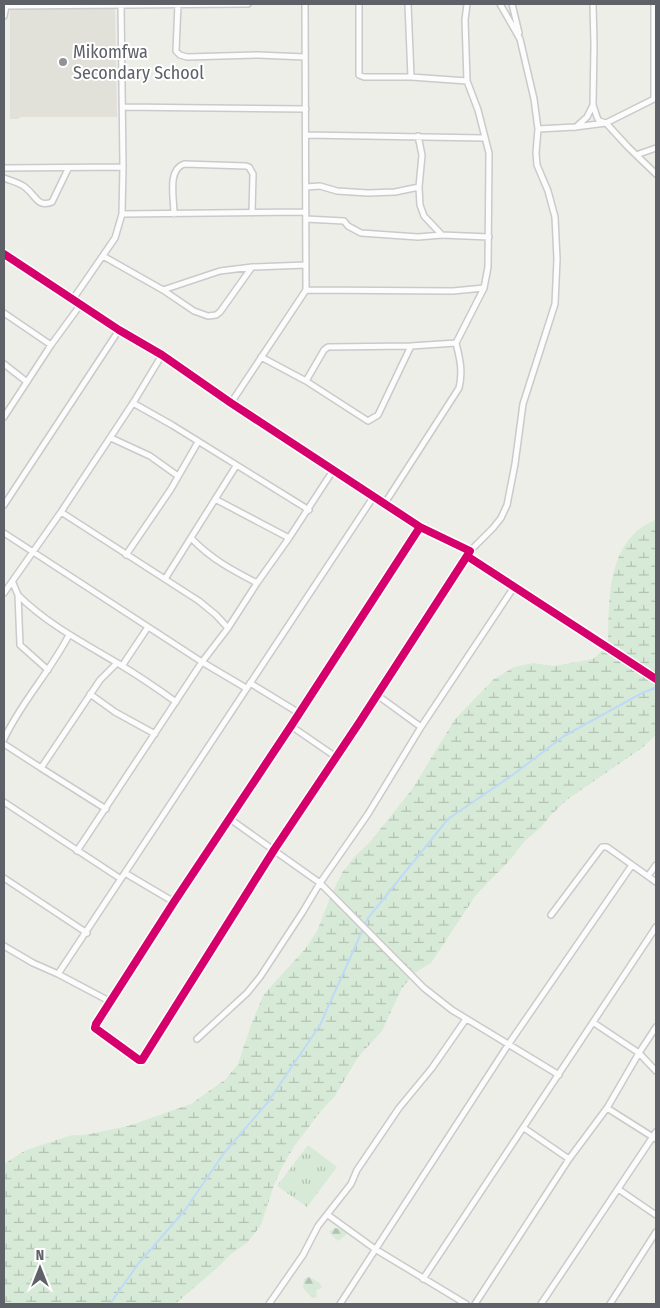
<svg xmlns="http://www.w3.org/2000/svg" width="660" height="1308" font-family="'Fira Sans Condensed',sans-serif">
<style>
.education{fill:#e1e0d9}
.grass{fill:url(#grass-tufts)}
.forest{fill:url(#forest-firs)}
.wetland{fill:url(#wetland-marsh)}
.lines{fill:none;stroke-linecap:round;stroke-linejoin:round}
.stream{stroke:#bfdaf6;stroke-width:2}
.street-casing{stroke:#cacaca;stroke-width:8}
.street{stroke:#fcfcfc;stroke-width:5}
.cycleway-casing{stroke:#fff;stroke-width:11}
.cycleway{stroke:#d6006c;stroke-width:8}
.poi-dot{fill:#909294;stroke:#fff;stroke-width:2}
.labels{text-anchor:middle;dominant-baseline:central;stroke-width:4;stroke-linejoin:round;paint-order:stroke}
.poi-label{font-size:18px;fill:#5e6167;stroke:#fff;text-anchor:start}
</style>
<defs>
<pattern id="grass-tufts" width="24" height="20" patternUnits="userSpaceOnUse" patternTransform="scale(1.25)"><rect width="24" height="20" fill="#d7ead7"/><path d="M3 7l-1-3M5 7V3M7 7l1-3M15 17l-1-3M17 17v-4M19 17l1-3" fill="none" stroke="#b2c1b2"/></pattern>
<pattern id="forest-firs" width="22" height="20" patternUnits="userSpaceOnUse" patternTransform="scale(1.25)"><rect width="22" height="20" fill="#d7ead7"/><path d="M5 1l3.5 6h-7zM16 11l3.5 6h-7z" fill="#b2c1b2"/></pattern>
<pattern id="wetland-marsh" width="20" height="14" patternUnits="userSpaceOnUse" patternTransform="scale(1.25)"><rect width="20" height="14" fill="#d7ead7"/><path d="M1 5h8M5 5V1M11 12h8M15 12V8" fill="none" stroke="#b2c1b2"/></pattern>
</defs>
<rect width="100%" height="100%" fill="#eeeee9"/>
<path class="education" d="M 115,7 L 117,117 L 20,117 L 19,119 L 10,119 L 10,8 Z"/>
<path class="grass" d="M 308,1145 L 337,1167 L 307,1207 L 277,1186 Z"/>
<path class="forest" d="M 334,1228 L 342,1229 L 346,1232 L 345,1236 L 338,1241 L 329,1232 Z
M 309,1277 L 320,1283 L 322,1288 L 316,1290 L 317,1297 L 312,1298 L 303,1288 L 304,1279 Z"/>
<path class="wetland" d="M 656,519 L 656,735 L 642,748 L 568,799 L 553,813 L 540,828 L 524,842 L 509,861 L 476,895 L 431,963 L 413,974 L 401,990 L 382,1031 L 358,1057 L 335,1096 L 320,1112 L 293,1148 L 282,1167 L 274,1185 L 261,1225 L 248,1242 L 231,1254 L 216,1269 L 175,1304 L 4,1304 L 4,1164 L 26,1150 L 69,1136 L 89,1134 L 128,1126 L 191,1104 L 226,1079 L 238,1064 L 251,1025 L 264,994 L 306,948 L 317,931 L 332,893 L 342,873 L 355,856 L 370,842 L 413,788 L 455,719 L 494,679 L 514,667 L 533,663 L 554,666 L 593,659 L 608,645 C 609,607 606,556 639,529 C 644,525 651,522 656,519 Z"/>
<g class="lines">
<path class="stream" d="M 110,1304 L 138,1264 L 185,1210 L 224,1153 L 268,1102 L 320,1025 L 368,918 L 448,819 L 514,774 L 564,736 L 644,692 L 656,688"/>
<defs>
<path id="street" d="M 178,4 L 176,51 L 180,55 L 187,57 L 258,55 L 305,57
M 359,4 L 359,75 L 364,77 L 411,77 L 408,4
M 512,4 L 519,33
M 593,4 L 594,45 L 593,105 L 597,117 L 599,121 L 606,123 L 628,147 L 656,174
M 4,6 L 248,4
M 4,16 L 6,6
M 411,77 L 467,81
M 654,99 L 654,4
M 122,107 L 306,109
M 576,127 L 587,117 L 593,105
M 538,129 L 575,127 L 606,123 L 656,98
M 306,135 L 484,138
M 418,136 L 422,155 L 419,187 L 420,205 L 424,216 L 442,235
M 636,155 L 656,148
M 4,168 L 123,167
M 4,178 C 11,181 21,183 26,188 C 36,196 38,208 52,202 L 68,169
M 306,187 L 320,186 L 337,191 L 368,193 L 395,192 L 419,187
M 122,214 L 306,212
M 174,214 C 174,198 167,170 184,164 L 246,166 L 249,167 L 253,174 L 252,213
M 306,219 L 344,221 L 348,226 L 361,233 L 418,237 L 442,235 L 489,237
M 4,254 L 119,330 L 162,355 L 231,403 L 420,527 L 470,551 L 467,556 L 656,679
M 103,256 L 163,290 L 194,311 L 208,316 L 216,315 L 220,312 L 252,267 L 306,265
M 163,290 L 220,271 L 252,267
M 306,290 L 453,291 L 484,288
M 73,299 L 115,238 L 122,214 L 123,167 L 121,5
M 4,313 L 51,345
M 261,357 L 306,381 L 368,421 L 378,415 L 411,346 L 456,343
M 4,364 L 27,382
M 306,381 L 324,350 L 328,347 L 411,346
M 133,403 L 172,425 L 309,510
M 231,403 L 306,290 L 305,4
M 4,417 L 51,345 L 81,304
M 111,438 L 150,456 L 178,476
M 215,499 L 289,538
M 385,503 L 459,388 C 463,372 460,359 456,343 L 484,288 L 488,267 L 489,153 L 478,110 L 467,81 L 465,20 L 467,4
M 4,505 L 119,330
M 61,512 L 199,601 L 216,615 L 228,628
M 420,527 L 291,726 L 174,902 L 96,1024 L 95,1028 L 139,1060 L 142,1060 L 274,850 L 359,723 L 467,556
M 4,533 L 202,662 L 246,688
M 191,538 C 211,559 232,570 257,583
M 470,551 L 493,528 L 501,518 L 507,505 L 515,464 L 523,404 L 555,304 L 557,259 L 555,217 L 548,191 L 537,165 L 536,153 L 538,129 L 534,99 L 520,39 L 500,4
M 126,555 L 171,489 L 198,442
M 165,579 L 236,466
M 13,583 L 18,595 L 20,645 L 48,670
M 4,593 L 61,512 L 133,403 L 162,355
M 18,595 C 47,624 84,643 119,664 C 139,676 158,689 176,702
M 122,666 L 148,627
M 250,683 L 299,713
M 90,694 L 115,712 L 155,734
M 377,695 L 421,727
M 291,726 L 336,757
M 4,739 C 21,702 50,672 69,635
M 4,744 L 41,768
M 4,802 L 121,879
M 106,809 L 41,768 L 100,680 L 117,663
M 230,819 L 320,883 L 424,988 L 452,1010 L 559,1075
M 77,851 L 202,662 L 228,628 L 257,583 L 289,538 L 334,469
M 125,873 L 174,902
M 648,876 L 656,865
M 4,878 L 87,933
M 551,915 L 602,847 L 607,847 L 656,882
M 4,946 L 33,963 L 58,974 L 111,1002
M 58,974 L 374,496
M 594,1023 L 639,1053 L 656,1071
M 197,1039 L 247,993 L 260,977 L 302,913 L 320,883 L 368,814 L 421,727 L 514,587
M 607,1108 L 656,1139
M 524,1128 L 569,1159
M 618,1189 L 656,1215
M 328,1215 L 375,1249 L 466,1304
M 423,1279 L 656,927
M 269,1304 L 303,1255 L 318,1226 L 351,1184 L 357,1170 L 399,1108 L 432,1068 L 466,1019
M 340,1304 L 508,1045 L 632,865
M 475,1304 L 569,1159 L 607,1108 L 639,1053 L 656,1027
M 541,1304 L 656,1132
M 610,1304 L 656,1232"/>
</defs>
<use href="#street" class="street-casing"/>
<use href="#street" class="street"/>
<defs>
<path id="cycleway" d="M 4,254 L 119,330 L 162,355 L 231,403 L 420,527 L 470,551 L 467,556 L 656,679
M 420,527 L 291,726 L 174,902 L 96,1024 L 95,1028 L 139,1060 L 142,1060 L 274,850 L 359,723 L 467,556"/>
</defs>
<use href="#cycleway" class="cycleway-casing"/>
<use href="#cycleway" class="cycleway"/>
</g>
<circle class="poi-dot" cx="63" cy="62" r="5"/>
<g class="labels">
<g class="poi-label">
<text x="73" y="52">Mikomfwa<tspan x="73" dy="21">Secondary School</tspan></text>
</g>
</g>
<rect width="660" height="1308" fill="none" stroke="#5e6167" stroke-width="10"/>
<g transform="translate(40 1268)" stroke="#ffffff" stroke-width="4" paint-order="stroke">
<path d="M0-4L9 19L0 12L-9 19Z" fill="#5e6167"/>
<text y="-8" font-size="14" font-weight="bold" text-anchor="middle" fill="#5e6167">N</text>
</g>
</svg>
